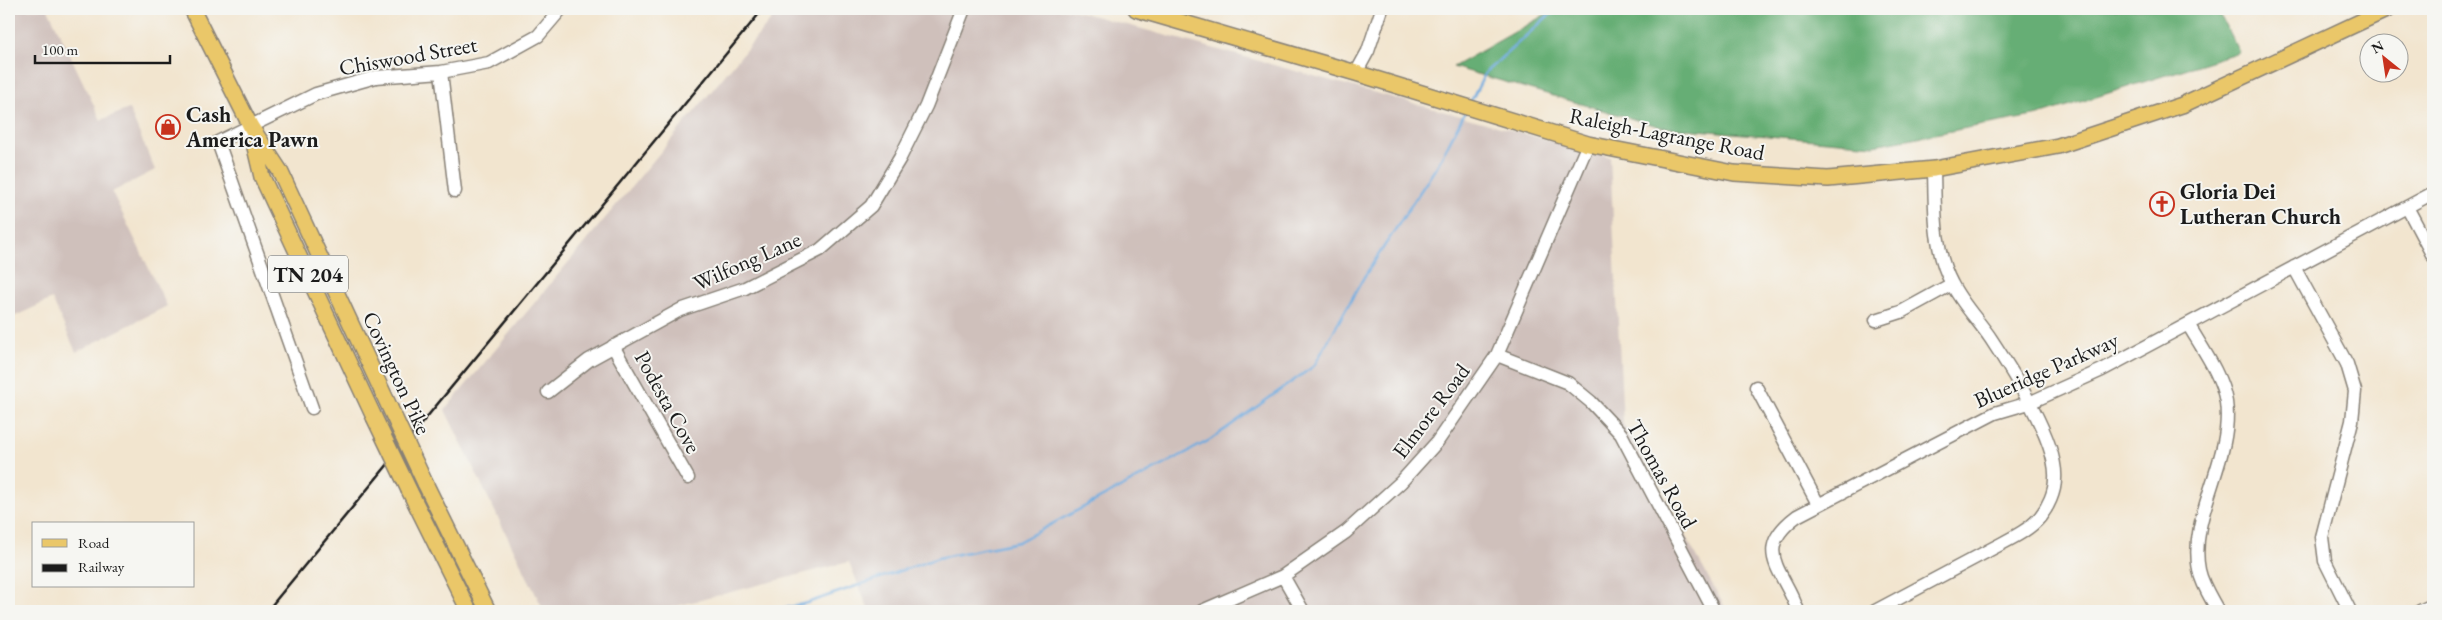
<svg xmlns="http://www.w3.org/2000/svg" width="2442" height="620" font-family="'EB Garamond',serif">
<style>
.industrial{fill:#cfc0bb}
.forest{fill:#66ae75;stroke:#416548}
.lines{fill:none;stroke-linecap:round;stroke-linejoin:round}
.stream{stroke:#6eaadf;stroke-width:2.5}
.minor-casing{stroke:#878076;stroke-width:15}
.major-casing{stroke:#878076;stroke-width:18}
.minor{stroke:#fff;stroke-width:12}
.major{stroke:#eac769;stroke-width:15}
.rail{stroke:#1c1c1c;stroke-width:2.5}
.major-bridge-casing{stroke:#878076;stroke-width:18;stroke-linecap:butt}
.major-bridge{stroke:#eac769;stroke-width:15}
.labels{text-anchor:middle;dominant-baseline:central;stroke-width:4;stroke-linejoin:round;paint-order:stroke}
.shield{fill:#f6f6f2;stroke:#5d5d5c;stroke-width:1}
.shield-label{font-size:21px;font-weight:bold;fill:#1c1c1c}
.street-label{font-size:22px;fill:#1c1c1c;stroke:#f6f6f2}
.poi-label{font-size:22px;font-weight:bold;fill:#1c1c1c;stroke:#f6f6f2;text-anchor:start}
</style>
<rect width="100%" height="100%" fill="#f6f6f2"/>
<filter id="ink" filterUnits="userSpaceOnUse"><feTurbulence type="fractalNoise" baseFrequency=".02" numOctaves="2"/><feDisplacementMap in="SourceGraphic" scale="10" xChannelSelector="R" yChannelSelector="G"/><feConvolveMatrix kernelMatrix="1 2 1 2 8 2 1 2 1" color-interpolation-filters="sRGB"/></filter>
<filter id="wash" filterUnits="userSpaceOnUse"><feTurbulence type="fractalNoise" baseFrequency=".0096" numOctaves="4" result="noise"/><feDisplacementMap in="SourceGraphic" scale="20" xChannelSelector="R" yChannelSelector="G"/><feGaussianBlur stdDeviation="1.12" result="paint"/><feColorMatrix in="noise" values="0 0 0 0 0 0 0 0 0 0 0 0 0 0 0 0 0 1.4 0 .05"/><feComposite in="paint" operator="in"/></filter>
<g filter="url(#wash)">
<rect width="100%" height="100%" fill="#f2e5cf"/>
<path class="industrial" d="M 15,9 L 48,9 L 101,120 L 129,109 L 155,170 L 112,192 L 167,306 L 76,352 L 52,299 L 9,319 L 9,11 Z
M 780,9 L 1069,9 L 1610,157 L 1623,424 L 1727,611 L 869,611 L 849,562 L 657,611 L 544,611 L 445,410 Z"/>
<path class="forest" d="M 1555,9 L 2217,9 L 2239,52 L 2039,115 L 1874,145 L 1661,127 L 1453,67 Z"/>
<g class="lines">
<path class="stream" d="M 1470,103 L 1486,72 L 1549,15 L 1567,9
M 772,611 L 807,603 L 938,558 L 1018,542 L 1210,440 L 1314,366 L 1364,277 L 1437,166 L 1465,112"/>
</g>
</g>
<g filter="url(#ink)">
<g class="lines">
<defs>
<path id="minor" d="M 441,72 L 455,191
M 1356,73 L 1368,51 L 1382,9
M 2407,207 L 2433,256
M 2294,267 L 2347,364 L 2355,391 L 2352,421 L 2322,537 L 2325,561 L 2350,611
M 1876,320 L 1901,312 L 1952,284
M 2188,324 C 2201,347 2222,375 2226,402 C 2234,458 2188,515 2199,570 C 2202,585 2211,598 2218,611
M 613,346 L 688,478
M 1497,355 L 1568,383 L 1591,402 L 1621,434 L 1714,611
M 1756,387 L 1818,504
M 548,392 L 589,360 L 680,310 L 745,288 L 820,250 L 871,206 L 900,158 L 926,106 L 964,9
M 312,408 L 218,142 L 316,94 L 376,77 L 441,72 L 489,63 L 538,36 L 561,9
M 1283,576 L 1303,611
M 1202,611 L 1283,576 L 1346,532 L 1401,482 L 1437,442 L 1497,355 L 1588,144
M 1798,611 C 1785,571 1750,551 1797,516 L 1995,413 L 2029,403 L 2102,370 L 2433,193
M 1875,611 C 1912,591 1949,572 1986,552 C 2003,542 2027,533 2040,517 C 2048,507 2055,492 2055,479 C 2058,442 2012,371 1991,339 C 1979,321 1962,304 1952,284 C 1933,249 1935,207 1934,169
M 2420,611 L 2433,605"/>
<path id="major" d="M 192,9 L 251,127 L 280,171 L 390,408
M 1136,9 L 1356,73 L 1588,144 L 1734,173 L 1828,179 L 1934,169 L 2058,146 L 2182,105 L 2388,9
M 253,139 L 262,177 L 374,417
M 425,483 L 488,611
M 409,490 L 469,611"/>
</defs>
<use href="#minor" class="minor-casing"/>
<use href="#major" class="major-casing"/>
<use href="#minor" class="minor"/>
<use href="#major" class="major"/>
<path class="rail" d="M 267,611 L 763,9"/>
<defs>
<path id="major-bridge" d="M 390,408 L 425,483
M 374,417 L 409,490"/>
</defs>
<use href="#major-bridge" class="major-bridge-casing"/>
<use href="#major-bridge" class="major-bridge"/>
</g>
</g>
<defs>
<symbol id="shop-ring" viewBox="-11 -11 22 22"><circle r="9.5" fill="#f6f6f2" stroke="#c8321e" stroke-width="1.5"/><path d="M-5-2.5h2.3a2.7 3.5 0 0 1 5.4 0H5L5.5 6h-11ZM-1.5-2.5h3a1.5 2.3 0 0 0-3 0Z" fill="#c8321e"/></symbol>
<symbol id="church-ring" viewBox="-11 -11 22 22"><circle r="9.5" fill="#f6f6f2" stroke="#c8321e" stroke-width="1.5"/><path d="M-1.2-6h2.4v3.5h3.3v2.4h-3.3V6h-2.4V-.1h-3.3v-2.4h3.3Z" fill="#c8321e"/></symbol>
</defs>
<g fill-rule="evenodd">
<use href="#shop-ring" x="154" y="113" width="28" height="28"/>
<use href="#church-ring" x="2148" y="190" width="28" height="28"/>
</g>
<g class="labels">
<rect class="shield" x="268" y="255.5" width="80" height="37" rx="4"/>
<g class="shield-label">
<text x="308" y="274">TN 204</text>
</g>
<g class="street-label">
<text transform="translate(408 56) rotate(-10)">Chiswood Street</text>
<text transform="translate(1667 134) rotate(11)">Raleigh-Lagrange Road</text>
<text transform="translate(747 261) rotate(-24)">Wilfong Lane</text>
<text transform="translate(2046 370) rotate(-24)">Blueridge Parkway</text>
<text transform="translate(397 373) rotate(65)">Covington Pike</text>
<text transform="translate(668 402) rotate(61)">Podesta Cove</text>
<text transform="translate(1431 411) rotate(-53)">Elmore Road</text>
<text transform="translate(1662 474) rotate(61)">Thomas Road</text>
</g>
<g class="poi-label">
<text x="186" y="114">Cash<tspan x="186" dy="25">America Pawn</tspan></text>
<text x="2180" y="191">Gloria Dei<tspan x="2180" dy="25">Lutheran Church</tspan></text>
</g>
</g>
<rect width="2442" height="620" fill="none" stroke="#f6f6f2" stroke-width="30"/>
<rect x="32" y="522" width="162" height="65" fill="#f6f6f2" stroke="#9f9f9c"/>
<rect x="42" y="539" width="25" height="8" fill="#eac769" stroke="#9f9f9c"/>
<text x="78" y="548" font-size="15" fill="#1c1c1c">Road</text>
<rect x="42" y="564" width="25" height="8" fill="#1c1c1c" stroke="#9f9f9c"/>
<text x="78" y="572" font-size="15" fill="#1c1c1c">Railway</text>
<g transform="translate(2384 58) rotate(330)"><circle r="24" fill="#f6f6f2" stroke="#9f9f9c"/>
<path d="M0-4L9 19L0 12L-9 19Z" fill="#c8321e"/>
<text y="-8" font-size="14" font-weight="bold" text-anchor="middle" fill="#1c1c1c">N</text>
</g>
<path d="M35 55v8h135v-8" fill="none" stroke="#1c1c1c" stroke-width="2.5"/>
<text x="42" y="55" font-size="15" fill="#1c1c1c" stroke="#f6f6f2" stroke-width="4" paint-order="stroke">100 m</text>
</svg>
